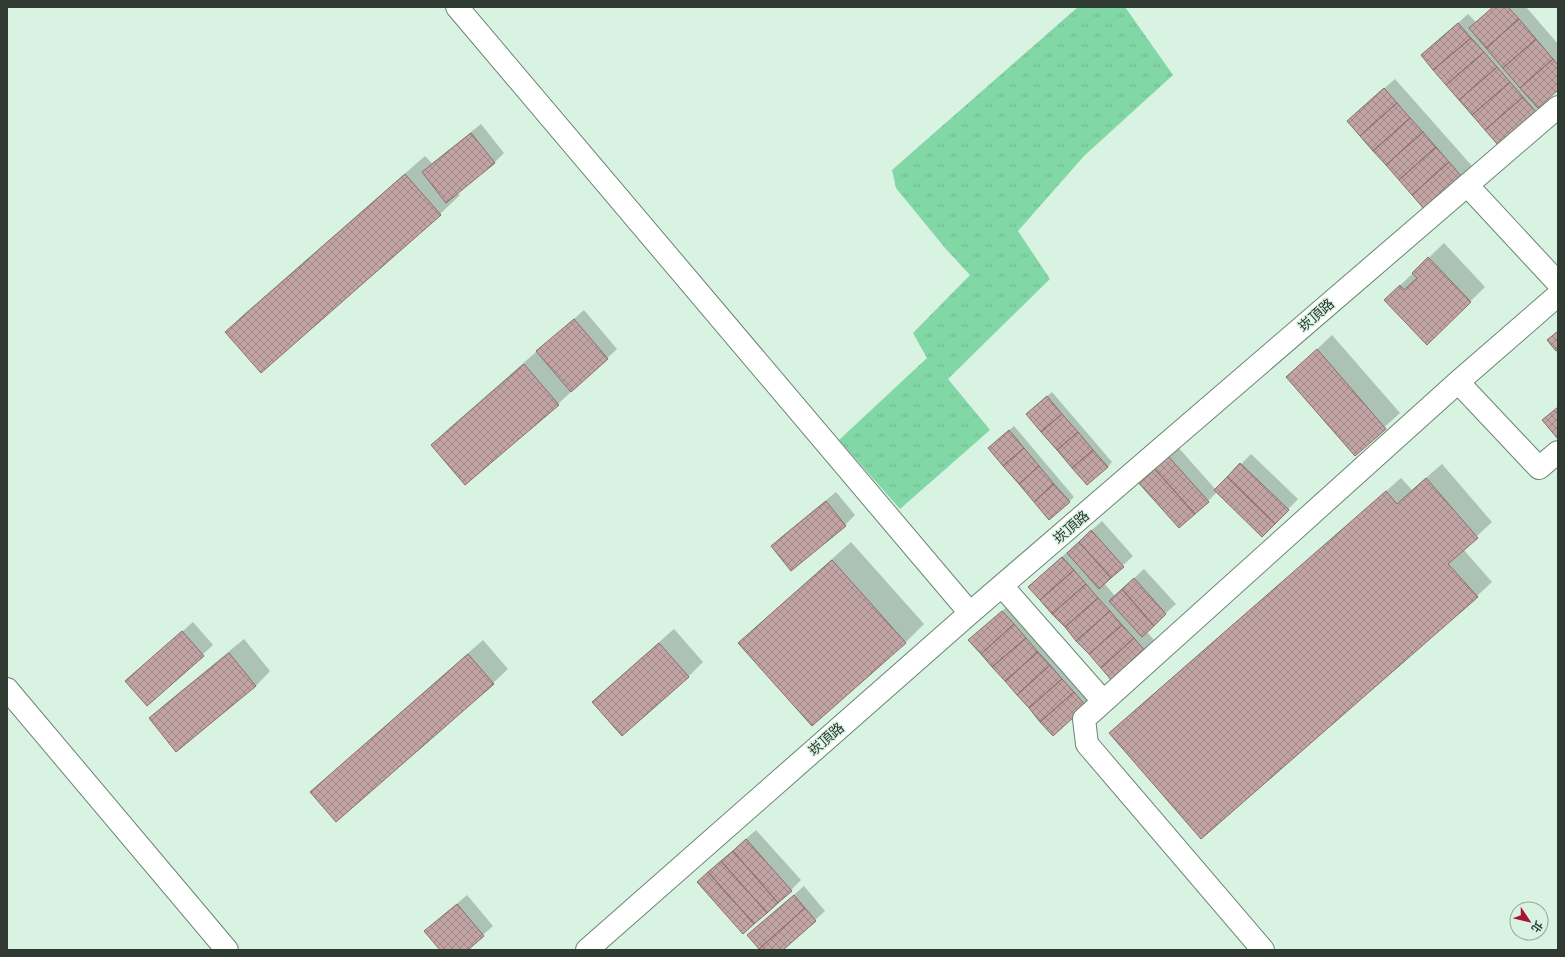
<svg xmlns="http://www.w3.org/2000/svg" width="1565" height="957" font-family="'Crimson Pro','Noto Sans TC',serif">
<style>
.grass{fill:url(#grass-tufts)}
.shadow{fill:#0003}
.building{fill:url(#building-cross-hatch);stroke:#8a6d6d}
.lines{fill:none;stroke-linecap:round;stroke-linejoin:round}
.minor-casing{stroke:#6b8474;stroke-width:24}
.minor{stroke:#fff;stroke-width:22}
.labels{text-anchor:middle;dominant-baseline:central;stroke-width:3;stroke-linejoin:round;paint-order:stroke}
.street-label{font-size:14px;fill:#2f3a33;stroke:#d8f3e1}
</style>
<defs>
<pattern id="grass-tufts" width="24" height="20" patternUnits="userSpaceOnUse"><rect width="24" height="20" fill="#82d7a6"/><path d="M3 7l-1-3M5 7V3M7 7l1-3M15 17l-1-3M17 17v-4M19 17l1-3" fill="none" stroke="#71b98f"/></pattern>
<pattern id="building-cross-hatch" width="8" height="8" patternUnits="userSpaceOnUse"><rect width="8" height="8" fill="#c3a4a4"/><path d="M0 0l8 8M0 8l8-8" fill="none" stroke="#9f8786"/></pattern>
</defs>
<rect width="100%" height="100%" fill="#d8f3e1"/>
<path class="grass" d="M 1078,7 L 1125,7 L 1173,75 L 1084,156 L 1018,231 L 1050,279 L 948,379 L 990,430 L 900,509 L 839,440 L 927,358 L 913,333 L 970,275 L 945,248 L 896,188 L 892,170 Z"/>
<path class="shadow" d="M 1494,7 L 1526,7 L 1558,44 L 1558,89 L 1535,111 L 1422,55 L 1468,14 L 1476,22 Z
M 1395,79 L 1472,166 L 1425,208 L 1358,111 Z
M 481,124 L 504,153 L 494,163 L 457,193 L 460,195 L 440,214 L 261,372 L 226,332 L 245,313 L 425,156 L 432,163 Z
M 1444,243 L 1485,287 L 1427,344 L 1385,300 Z
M 584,310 L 617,349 L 558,404 L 432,445 L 447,430 Z
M 1332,335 L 1400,413 L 1355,454 L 1288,377 Z
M 1052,392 L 1112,462 L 1108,467 L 1032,409 Z
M 1014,426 L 1074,497 L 1049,519 L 994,443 Z
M 1177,446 L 1216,490 L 1251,454 L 1298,499 L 1272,526 L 1217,492 L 1208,501 L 1139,481 Z
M 1442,464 L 1492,522 L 1463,549 L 1492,582 L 1477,596 L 1125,719 L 1401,478 L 1412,490 Z
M 836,492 L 855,515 L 845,525 L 792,569 L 772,546 L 782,536 Z
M 1102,521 L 1133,556 L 1104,583 L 1115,596 L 1144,569 L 1176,604 L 1146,631 L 1155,641 L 1145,651 L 1039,577 Z
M 851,542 L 924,624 L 905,643 L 740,643 L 759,624 Z
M 1012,602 L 1095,695 L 1085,705 L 980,631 Z
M 193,622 L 213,645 L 147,705 L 126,681 Z
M 674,629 L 703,662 L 688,677 L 593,702 L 608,687 Z
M 244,639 L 270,671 L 256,686 L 176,751 L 150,718 L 165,704 Z
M 483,640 L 508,669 L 493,683 L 312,792 L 326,778 Z
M 756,830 L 801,880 L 791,890 L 708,872 Z
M 804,886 L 825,911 L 782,950 L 761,950 L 748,935 Z
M 467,895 L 493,926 L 466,950 L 441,950 L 436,922 Z"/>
<path class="building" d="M 1493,7 L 1508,7 L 1519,19 L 1486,48 L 1469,28 Z
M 1519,19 L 1536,39 L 1503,68 L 1486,48 Z
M 1458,23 L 1471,38 L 1433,70 L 1421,55 Z
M 1471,38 L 1484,52 L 1446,85 L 1433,70 Z
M 1536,39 L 1553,59 L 1520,88 L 1503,68 Z
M 1484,52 L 1497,67 L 1459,100 L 1446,85 Z
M 1553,59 L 1558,65 L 1558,90 L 1538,108 L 1520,88 Z
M 1497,67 L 1510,82 L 1472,115 L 1459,100 Z
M 1510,82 L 1523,97 L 1485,130 L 1472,115 Z
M 1384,88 L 1397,103 L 1360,136 L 1347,121 Z
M 1523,97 L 1536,112 L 1498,145 L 1485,130 Z
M 1397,103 L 1410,118 L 1373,151 L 1360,136 Z
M 1410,118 L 1423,132 L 1386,165 L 1373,151 Z
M 1423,132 L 1436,147 L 1399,180 L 1386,165 Z
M 471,133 L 495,163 L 446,203 L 422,172 Z
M 1436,147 L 1449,162 L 1412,195 L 1399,180 Z
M 1449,162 L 1462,177 L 1425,210 L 1412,195 Z
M 405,174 L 441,215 L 261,373 L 225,332 Z
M 1428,257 L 1471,302 L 1427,345 L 1384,300 L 1400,285 L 1404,290 L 1417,278 L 1412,273 Z
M 574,319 L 608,359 L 571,392 L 536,351 Z
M 1558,331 L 1558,350 L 1556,351 L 1547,340 Z
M 1317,349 L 1386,429 L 1355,456 L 1286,377 Z
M 524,364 L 559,405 L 465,485 L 431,445 Z
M 1047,396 L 1062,414 L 1041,432 L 1026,414 Z
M 1558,407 L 1558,439 L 1542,420 Z
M 1062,414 L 1078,432 L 1057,450 L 1041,432 Z
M 1009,430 L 1024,448 L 1003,466 L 988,448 Z
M 1078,432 L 1093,450 L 1072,468 L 1057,450 Z
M 1024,448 L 1039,466 L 1019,484 L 1003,466 Z
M 1093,450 L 1108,467 L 1087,485 L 1072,468 Z
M 1167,455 L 1209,502 L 1195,514 L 1153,467 Z
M 1240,463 L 1289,510 L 1275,524 L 1227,477 Z
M 1039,466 L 1054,484 L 1034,502 L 1019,484 Z
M 1153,467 L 1195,514 L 1179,528 L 1137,481 Z
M 1227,477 L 1275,524 L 1262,537 L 1214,490 Z
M 1426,478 L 1478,538 L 1448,564 L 1478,597 L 1201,839 L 1109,733 L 1386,491 L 1397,504 Z
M 1054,484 L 1070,502 L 1049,520 L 1034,502 Z
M 826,501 L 846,526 L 791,571 L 771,546 Z
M 1091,530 L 1124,567 L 1111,578 L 1079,542 Z
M 1079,542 L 1111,578 L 1099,589 L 1067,553 Z
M 1062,557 L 1074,570 L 1040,600 L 1028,587 Z
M 832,560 L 906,643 L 812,726 L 738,643 Z
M 1074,570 L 1086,584 L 1052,614 L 1040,600 Z
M 1134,578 L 1166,614 L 1154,626 L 1122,589 Z
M 1086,584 L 1098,598 L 1065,627 L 1052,614 Z
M 1122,589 L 1154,626 L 1142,637 L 1109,601 Z
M 1098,598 L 1110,611 L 1076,641 L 1065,627 Z
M 1002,611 L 1014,624 L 981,654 L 968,640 Z
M 1110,611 L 1122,625 L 1089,654 L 1076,641 Z
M 1014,624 L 1026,638 L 992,667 L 981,654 Z
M 1122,625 L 1134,638 L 1101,668 L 1089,654 Z
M 182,631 L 204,656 L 147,706 L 125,681 Z
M 1026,638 L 1038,652 L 1005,681 L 992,667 Z
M 1134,638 L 1146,652 L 1113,682 L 1101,668 Z
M 659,643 L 689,677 L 622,736 L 592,702 Z
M 1038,652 L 1050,665 L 1017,695 L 1005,681 Z
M 229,653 L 256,686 L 176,752 L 149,718 Z
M 468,654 L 494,684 L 336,822 L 310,792 Z
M 1050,665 L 1062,679 L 1029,708 L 1017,695 Z
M 1062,679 L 1074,692 L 1040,722 L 1029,708 Z
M 1074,692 L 1086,706 L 1053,736 L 1040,722 Z
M 746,839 L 792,891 L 778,903 L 733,851 Z
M 733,851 L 778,903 L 767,913 L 721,861 Z
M 721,861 L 767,913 L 754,924 L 708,872 Z
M 708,872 L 754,924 L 743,934 L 697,882 Z
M 794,895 L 805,908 L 759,949 L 747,935 Z
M 457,904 L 484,936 L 468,950 L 440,950 L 424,931 Z
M 805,908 L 816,921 L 783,950 L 760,950 L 759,949 Z"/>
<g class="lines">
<defs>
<path id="minor" d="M 457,7 L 970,613
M 1467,185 L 1558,283
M 1458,382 L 1539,468 L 1558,452
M 1002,586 L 1097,694
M 7,689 L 227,950
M 587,950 L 970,613 L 1558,107
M 1263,950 L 1087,744 L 1084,719 L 1458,382 L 1558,295"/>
</defs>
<use href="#minor" class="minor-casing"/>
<use href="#minor" class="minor"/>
</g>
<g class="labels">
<g class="street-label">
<text transform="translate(1316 315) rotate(-41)">崁頂路</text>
<text transform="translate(1071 527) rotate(-41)">崁頂路</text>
<text transform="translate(826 739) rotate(-41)">崁頂路</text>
</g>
</g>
<rect width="1565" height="957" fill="none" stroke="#2f3a33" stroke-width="16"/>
<g transform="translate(1529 921) rotate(125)"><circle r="19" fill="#d8f3e1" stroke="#94a99b"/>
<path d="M0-3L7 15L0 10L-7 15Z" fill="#a91232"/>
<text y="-6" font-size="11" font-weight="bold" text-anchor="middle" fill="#2f3a33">北</text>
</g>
</svg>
